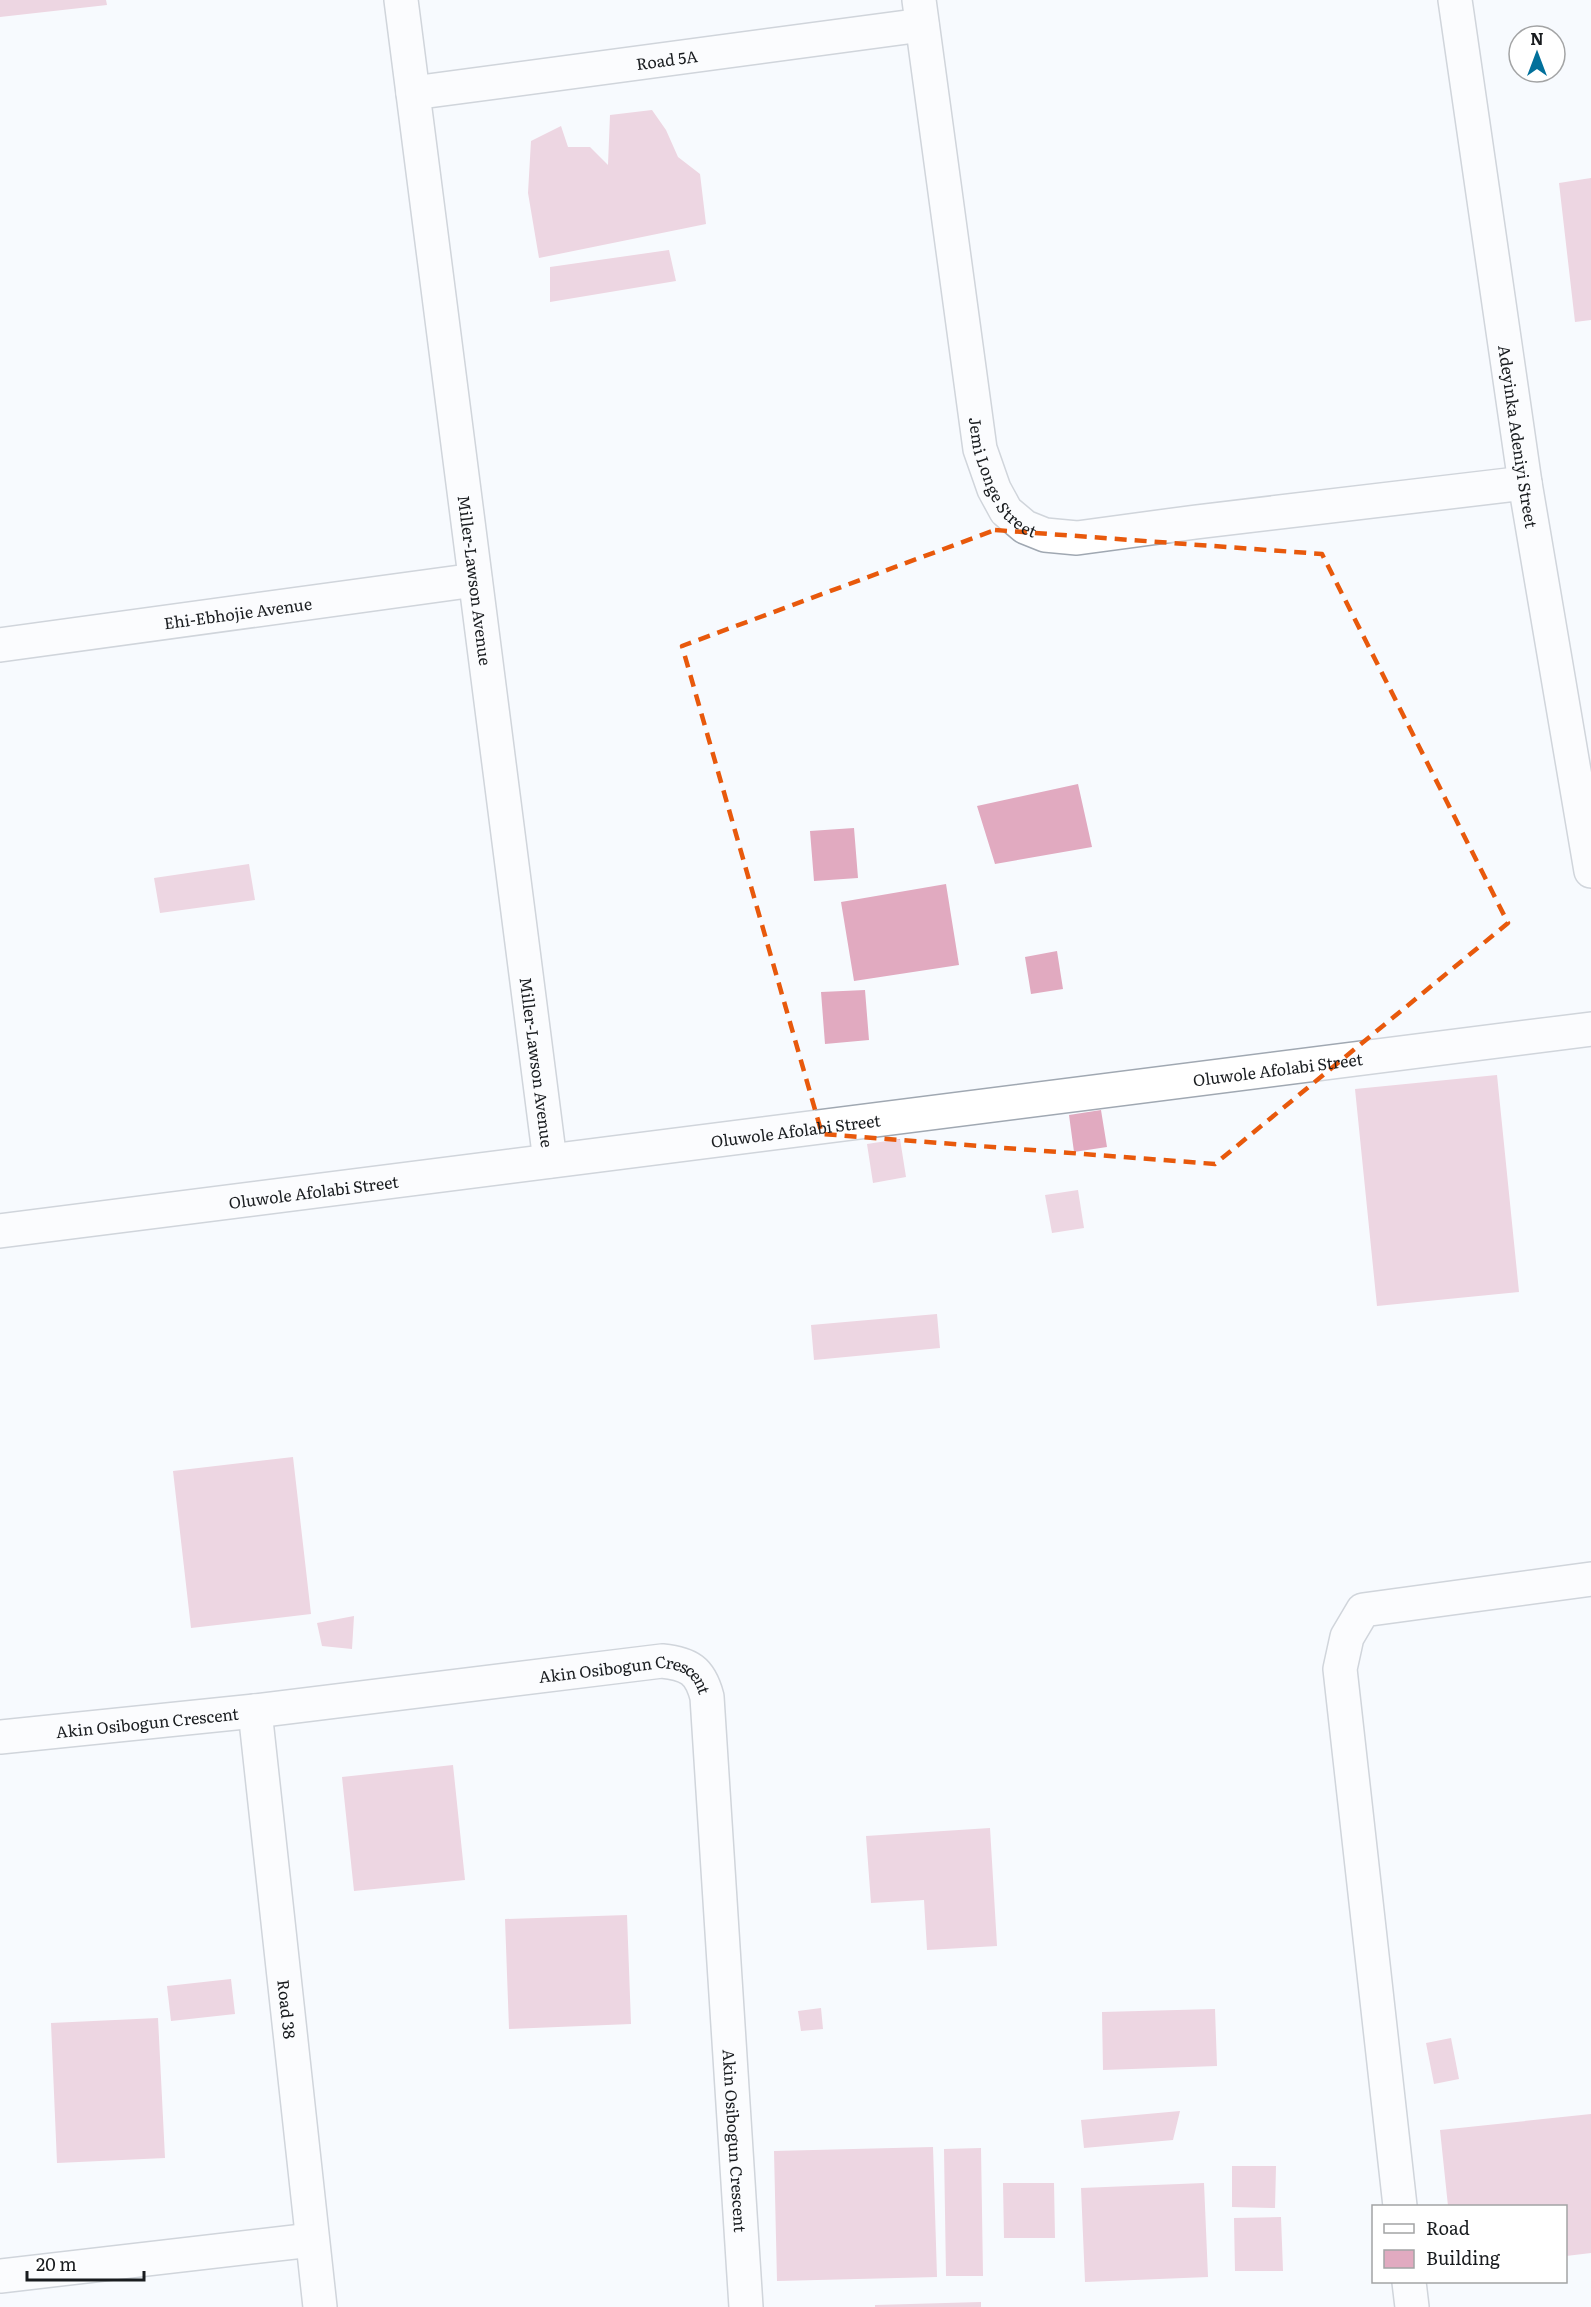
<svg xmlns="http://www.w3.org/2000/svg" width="1591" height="2307" font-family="Literata,serif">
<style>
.building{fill:#e1aac0}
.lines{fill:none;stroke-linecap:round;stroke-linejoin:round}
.minor-casing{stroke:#a0a8b2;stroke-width:36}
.minor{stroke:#fff;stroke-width:33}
.marked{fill:none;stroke:#e8590c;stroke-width:4.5;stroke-dasharray:12 8;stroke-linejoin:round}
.labels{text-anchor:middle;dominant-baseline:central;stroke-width:6;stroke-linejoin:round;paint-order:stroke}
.street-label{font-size:16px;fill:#191c1f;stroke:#fff}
</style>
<rect width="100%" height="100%" fill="#f7fafe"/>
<path class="building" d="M 0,0 L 106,0 L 107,5 L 0,17 Z
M 652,110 L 666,130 L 678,157 L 700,174 L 706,224 L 539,258 L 528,193 L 531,141 L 561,126 L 568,147 L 590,147 L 608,165 L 610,115 Z
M 1591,178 L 1591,320 L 1575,322 L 1559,183 Z
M 669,250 L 676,281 L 550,302 L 550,267 Z
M 1078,784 L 1092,847 L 995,864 L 977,806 Z
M 854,828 L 858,878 L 814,881 L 810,831 Z
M 249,864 L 255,900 L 160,913 L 154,878 Z
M 946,884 L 959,965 L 854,981 L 841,902 Z
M 1057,951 L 1063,989 L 1031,994 L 1025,957 Z
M 865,990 L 869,1040 L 825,1044 L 821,992 Z
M 1497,1075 L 1519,1292 L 1377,1306 L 1355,1089 Z
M 1101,1110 L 1107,1147 L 1074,1152 L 1069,1115 Z
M 900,1139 L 906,1177 L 873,1183 L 867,1144 Z
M 1078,1190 L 1084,1228 L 1052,1233 L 1045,1195 Z
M 937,1314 L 940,1348 L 814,1360 L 811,1325 Z
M 293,1457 L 311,1614 L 191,1628 L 173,1471 Z
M 354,1616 L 352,1649 L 322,1646 L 317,1623 Z
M 453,1765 L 465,1880 L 354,1891 L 342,1777 Z
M 990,1828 L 997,1946 L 927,1950 L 924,1900 L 871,1903 L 866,1836 Z
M 627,1915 L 631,2024 L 509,2029 L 505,1919 Z
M 231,1979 L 235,2014 L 171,2021 L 167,1986 Z
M 821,2008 L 823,2029 L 801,2031 L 798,2011 Z
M 1215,2009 L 1217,2066 L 1103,2070 L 1102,2012 Z
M 158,2018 L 165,2158 L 57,2163 L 51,2023 Z
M 1451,2038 L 1459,2079 L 1434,2084 L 1426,2043 Z
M 1180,2111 L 1173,2140 L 1084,2148 L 1081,2120 Z
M 1591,2114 L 1591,2253 L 1566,2256 L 1566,2206 L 1448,2206 L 1440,2130 Z
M 933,2147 L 937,2277 L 777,2281 L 774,2151 Z
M 981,2148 L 983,2276 L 946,2276 L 944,2149 Z
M 1232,2166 L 1276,2166 L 1275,2208 L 1232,2207 Z
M 1003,2183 L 1054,2183 L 1055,2238 L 1004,2238 Z
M 1204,2183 L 1208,2277 L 1085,2282 L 1081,2188 Z
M 1281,2217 L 1283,2271 L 1235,2271 L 1234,2218 Z
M 981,2302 L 981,2307 L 875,2307 L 875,2305 Z"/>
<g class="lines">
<defs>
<g id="minor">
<path id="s1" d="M 401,0 L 550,1161"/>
<path id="s2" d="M 919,0 L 980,449 L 994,489 L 1006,511 L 1025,527 L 1045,535 L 1077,538 L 1196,522 L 1525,483"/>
<path id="s3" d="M 1455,0 L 1525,483 L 1591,871"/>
<path id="s4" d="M 413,93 L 922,25"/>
<path id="s5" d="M 0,645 L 475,580"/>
<path id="s6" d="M 0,1231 L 1591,1029"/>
<path id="s7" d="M 255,1711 L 320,2307"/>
<path id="s8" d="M 0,1737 L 255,1711 L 662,1661 C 689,1664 700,1670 707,1697 L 746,2307"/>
<path d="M 1400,2206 L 1340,1669 L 1347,1637 L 1363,1610 L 1591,1579"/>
<path d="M 0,2276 L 312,2240"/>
<path d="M 1409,2282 L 1412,2307"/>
</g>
</defs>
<use href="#minor" class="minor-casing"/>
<use href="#minor" class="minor"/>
</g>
<path d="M0 0H1591V2307H0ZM 995,530 L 1322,554 L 1508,923 L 1215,1164 L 822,1134 L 682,646 Z" fill="#f7fafe" fill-opacity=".55" fill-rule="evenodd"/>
<path class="marked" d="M 995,530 L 1322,554 L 1508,923 L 1215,1164 L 822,1134 L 682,646 Z"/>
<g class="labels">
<g class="street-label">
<text stroke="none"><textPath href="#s4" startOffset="256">Road 5A</textPath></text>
<text stroke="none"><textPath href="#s3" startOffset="441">Adeyinka Adeniyi Street</textPath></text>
<text stroke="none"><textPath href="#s2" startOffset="489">Jemi Longe Street</textPath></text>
<text stroke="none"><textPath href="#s1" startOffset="585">Miller-Lawson Avenue</textPath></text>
<text stroke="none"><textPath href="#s5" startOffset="240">Ehi-Ebhojie Avenue</textPath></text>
<text stroke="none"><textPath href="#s1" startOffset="1071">Miller-Lawson Avenue</textPath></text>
<text stroke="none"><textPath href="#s6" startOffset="1288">Oluwole Afolabi Street</textPath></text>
<text stroke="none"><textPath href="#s6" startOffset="802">Oluwole Afolabi Street</textPath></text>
<text stroke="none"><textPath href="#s6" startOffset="316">Oluwole Afolabi Street</textPath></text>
<text stroke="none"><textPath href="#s8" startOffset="634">Akin Osibogun Crescent</textPath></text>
<text stroke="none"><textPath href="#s8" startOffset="148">Akin Osibogun Crescent</textPath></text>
<text stroke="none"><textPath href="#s7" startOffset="300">Road 38</textPath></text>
<text stroke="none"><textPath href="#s8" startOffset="1174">Akin Osibogun Crescent</textPath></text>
</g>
</g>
<rect x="1372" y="2205" width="195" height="78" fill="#ffffff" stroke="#a3a4a5" stroke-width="1.5"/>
<rect x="1384" y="2224" width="30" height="9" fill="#ffffff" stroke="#a3a4a5" stroke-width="1.5"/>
<text x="1426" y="2235" font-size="18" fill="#191c1f">Road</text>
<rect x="1384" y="2250" width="30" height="18" fill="#e1aac0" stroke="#a3a4a5" stroke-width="1.5"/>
<text x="1426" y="2265" font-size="18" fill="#191c1f">Building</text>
<g transform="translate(1537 54)"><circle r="28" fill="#ffffff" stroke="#a3a4a5" stroke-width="1.5"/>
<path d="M0-4.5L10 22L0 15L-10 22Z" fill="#01709b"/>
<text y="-9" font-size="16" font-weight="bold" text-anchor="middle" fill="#191c1f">N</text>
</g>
<path d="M27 2271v9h117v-9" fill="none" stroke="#191c1f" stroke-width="3"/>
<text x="36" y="2271" font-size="18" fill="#191c1f" stroke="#ffffff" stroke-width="4.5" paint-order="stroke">20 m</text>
</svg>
